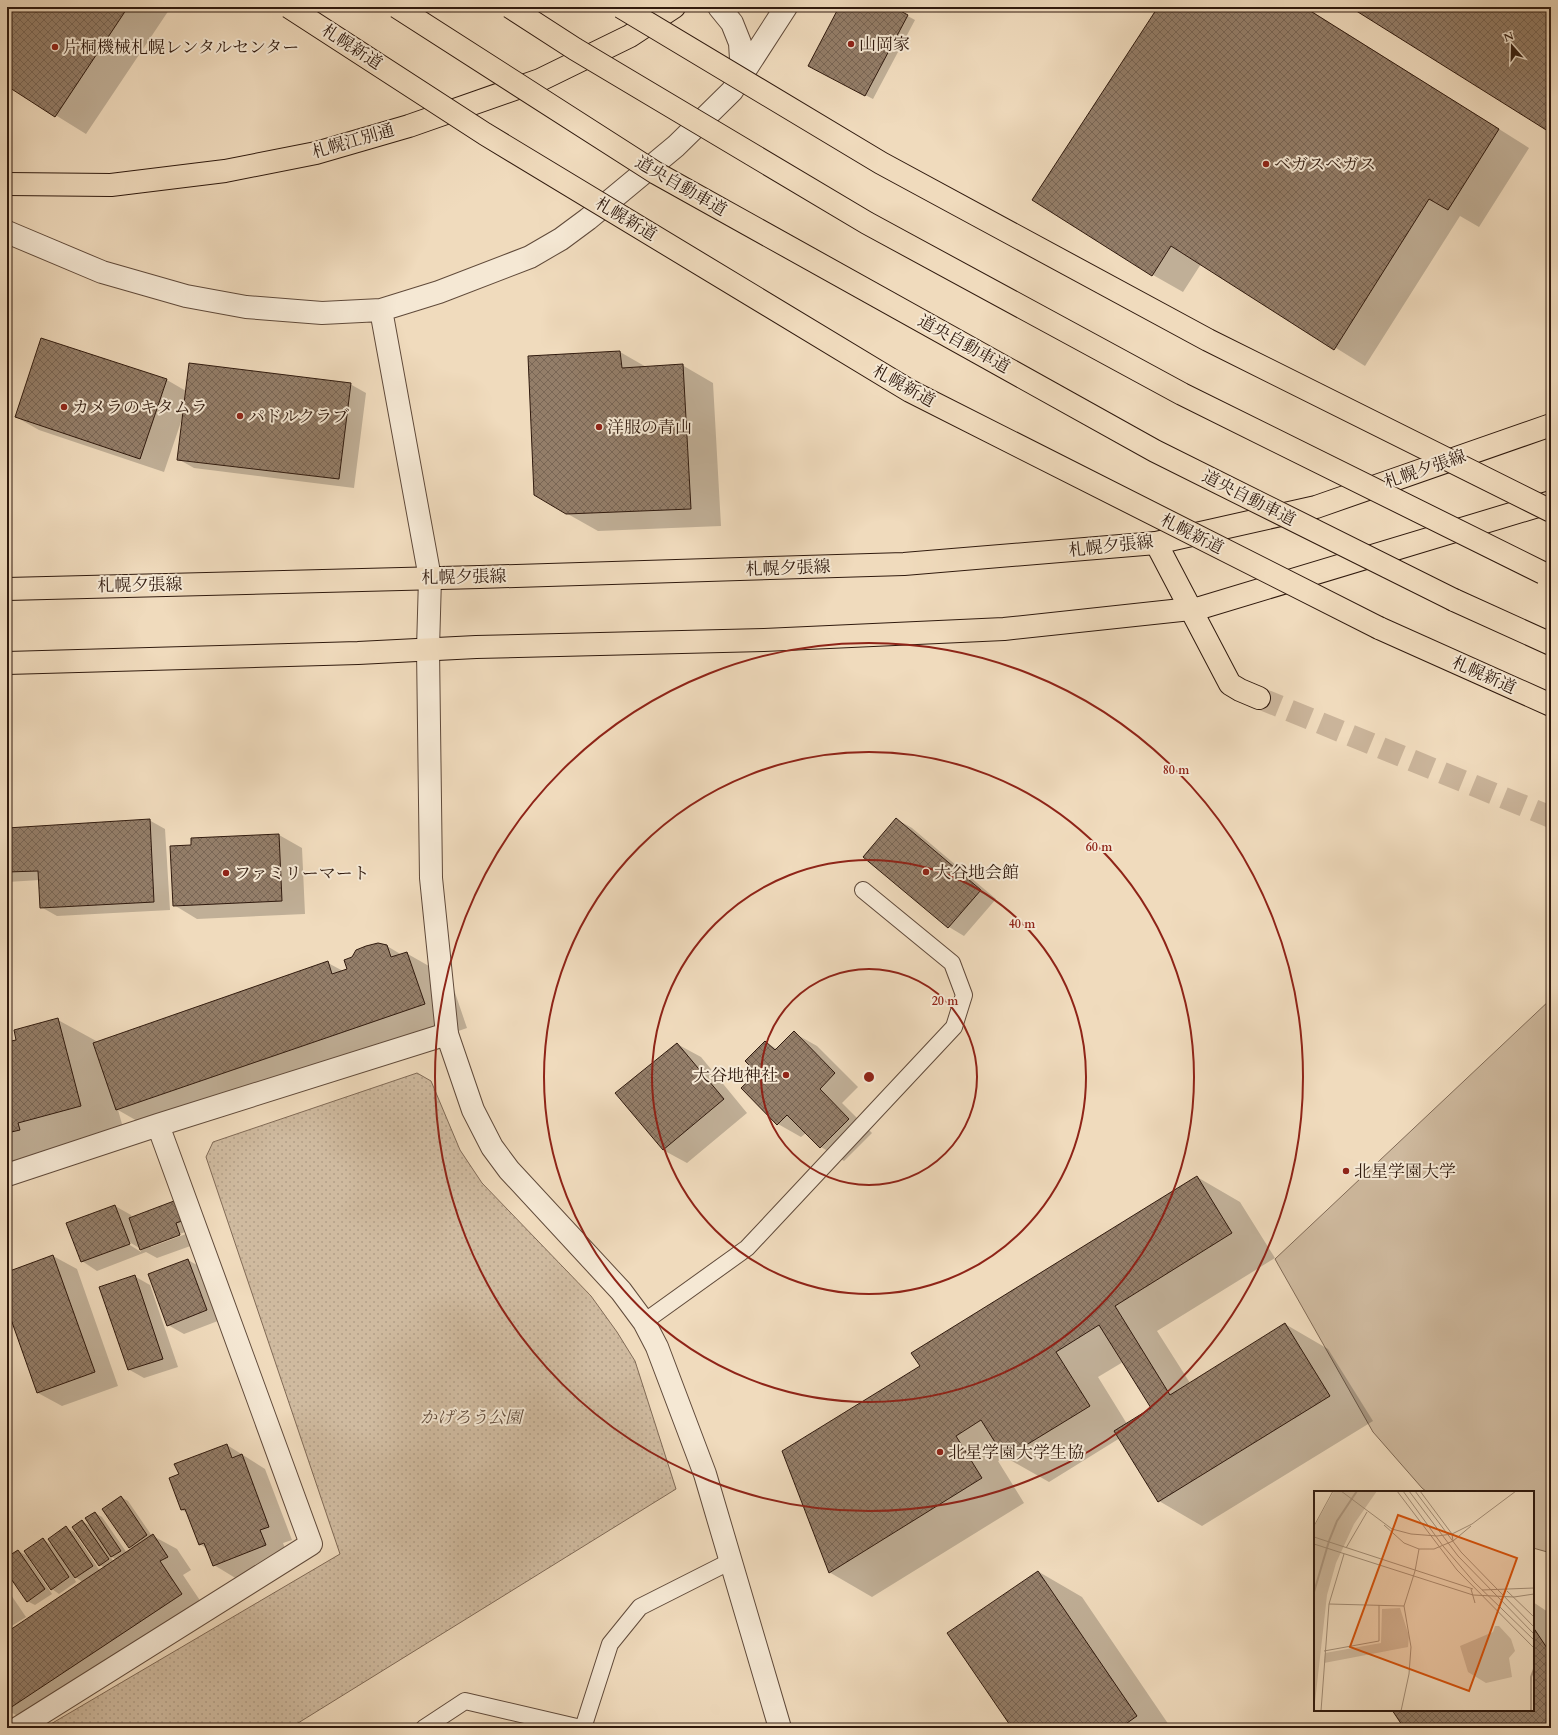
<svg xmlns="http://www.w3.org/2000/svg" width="1558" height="1735" font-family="Cardo,'Noto Serif JP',serif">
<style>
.grass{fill:#cfba9f;stroke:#806a56}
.park{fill:url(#park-dots);stroke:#806a56}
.shadow{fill:#0003;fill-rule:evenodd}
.building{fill:url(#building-cross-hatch);stroke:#301a0e}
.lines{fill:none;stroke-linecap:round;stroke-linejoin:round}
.trunk-tunnel{stroke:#cab49a;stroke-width:22;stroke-dasharray:22 11;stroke-linecap:butt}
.service-casing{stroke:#604a3a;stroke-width:18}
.minor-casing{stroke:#604a3a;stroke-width:24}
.tertiary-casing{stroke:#604a3a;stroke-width:24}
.primary-casing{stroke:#301a0e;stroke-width:24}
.trunk-casing{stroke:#301a0e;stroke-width:24}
.motorway-casing{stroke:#301a0e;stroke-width:24}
.service{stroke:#f5e8d4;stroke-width:16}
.minor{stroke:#f5e8d4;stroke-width:22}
.tertiary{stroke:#f5e8d4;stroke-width:22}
.primary{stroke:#f0dbbd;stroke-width:22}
.trunk{stroke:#f0dbbd;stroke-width:22}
.motorway{stroke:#f0dbbd;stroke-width:22}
.trunk-bridge-casing{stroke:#301a0e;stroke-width:24;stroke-linecap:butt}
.motorway-bridge-casing{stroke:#301a0e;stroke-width:24;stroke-linecap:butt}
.trunk-bridge{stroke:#f0dbbd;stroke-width:22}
.motorway-bridge{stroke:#f0dbbd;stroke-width:22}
.ring{fill:none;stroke:#8f2418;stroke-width:2}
.poi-dot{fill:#8f2418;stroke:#f5e8d4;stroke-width:1.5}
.labels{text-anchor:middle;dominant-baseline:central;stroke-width:4;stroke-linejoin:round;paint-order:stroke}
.poi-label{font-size:17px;fill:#301a0e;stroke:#f5e8d4;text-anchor:start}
.street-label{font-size:17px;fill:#301a0e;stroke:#f5e8d4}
.park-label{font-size:17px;font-style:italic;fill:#604a3a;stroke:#f5e8d4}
.inset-river{fill:none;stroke:#af9982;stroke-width:2}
.inset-road{fill:none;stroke:#a38e77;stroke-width:1}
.view{fill:#d6530c;fill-opacity:0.15;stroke:#d6530c;stroke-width:2}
.inset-edge{fill:none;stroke:#301a0e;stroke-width:2}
.centre{fill:#8f2418;stroke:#f5e8d4;stroke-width:2}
.ring-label{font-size:12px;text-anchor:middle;font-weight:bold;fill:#8f2418;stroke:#f5e8d4;stroke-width:4;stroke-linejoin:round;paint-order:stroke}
</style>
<defs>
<pattern id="park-dots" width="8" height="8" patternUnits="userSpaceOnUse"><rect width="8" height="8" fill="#cfba9f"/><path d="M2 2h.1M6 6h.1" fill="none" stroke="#b29f88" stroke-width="1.8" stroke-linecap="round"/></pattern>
<pattern id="building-cross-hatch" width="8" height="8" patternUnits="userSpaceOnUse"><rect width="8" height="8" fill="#947e69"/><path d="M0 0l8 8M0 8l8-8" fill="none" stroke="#796655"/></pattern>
</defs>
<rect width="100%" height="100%" fill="#f0dbbd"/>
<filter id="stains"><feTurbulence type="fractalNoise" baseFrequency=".005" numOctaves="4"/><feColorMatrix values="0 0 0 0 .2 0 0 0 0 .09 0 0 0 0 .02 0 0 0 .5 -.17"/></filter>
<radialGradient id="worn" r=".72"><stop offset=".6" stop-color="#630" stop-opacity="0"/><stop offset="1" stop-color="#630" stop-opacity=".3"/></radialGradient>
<path class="grass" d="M 1551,999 L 1551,1553 L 1533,1548 L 1533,1492 L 1427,1492 L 1422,1488 L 1373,1432 L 1275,1259 Z"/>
<path class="park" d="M 417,1073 L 431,1081 L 460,1150 L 482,1183 L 591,1296 L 617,1332 L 635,1361 L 676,1489 L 290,1728 L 44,1728 L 340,1554 L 206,1157 L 213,1142 Z"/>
<path class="shadow" d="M 7,7 L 171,7 L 86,134 L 7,85 Z
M 840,7 L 891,7 L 915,20 L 873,99 L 816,70 Z
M 1159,7 L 1305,7 L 1529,148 L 1479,227 L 1460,216 L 1365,366 L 1201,264 L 1183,292 L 1153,275 Z
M 620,352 L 648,368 L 682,365 L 713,383 L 721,526 L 598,531 L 566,513 L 529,357 Z
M 167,380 L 186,391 L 350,384 L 366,393 L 354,488 L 194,468 L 178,459 L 183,416 L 164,472 L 39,430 L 16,417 Z
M 896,819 L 912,828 L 996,899 L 964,936 L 949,927 Z
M 149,820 L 165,829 L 170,910 L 57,916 L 41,907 L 40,880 L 7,882 L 7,829 Z
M 279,835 L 302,848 L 305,914 L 197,919 L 174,905 L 192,846 Z
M 387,946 L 402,955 L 406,953 L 450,978 L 467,1028 L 160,1134 L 118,1110 L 124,1131 L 7,1169 L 7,1043 L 17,1040 L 58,1020 L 98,1042 L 328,963 L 343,971 Z
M 794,1033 L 817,1046 L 858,1087 L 842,1103 L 872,1133 L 844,1161 L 821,1147 L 806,1133 L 801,1137 L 778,1124 L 758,1073 L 765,1042 L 777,1049 Z
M 677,1044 L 701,1057 L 747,1113 L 687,1163 L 663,1150 Z
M 1197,1177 L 1240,1202 L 1275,1258 L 1157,1331 L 1190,1383 L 1285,1324 L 1328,1349 L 1373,1421 L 1202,1526 L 1159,1501 L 1120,1438 L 1049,1482 L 1005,1457 L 998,1461 L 1024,1503 L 872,1597 L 829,1572 L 921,1367 ZM 1123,1362 L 1152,1408 L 1127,1424 L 1098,1377 Z
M 174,1202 L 196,1244 L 157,1258 L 146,1252 L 97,1271 L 82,1261 L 115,1206 L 131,1215 L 132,1218 ZM 185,1232 L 186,1234 L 151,1247 L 151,1245 ZM 126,1240 L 141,1249 L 141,1252 L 125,1242 Z
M 53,1256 L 77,1269 L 118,1386 L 62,1406 L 38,1393 L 7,1305 L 7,1273 Z
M 188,1260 L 204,1269 L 223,1319 L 184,1334 L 168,1325 Z
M 134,1276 L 150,1285 L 178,1367 L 144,1378 L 128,1369 Z
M 227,1445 L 265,1469 L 292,1540 L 283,1543 L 289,1559 L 237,1579 L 214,1565 L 207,1549 L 200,1544 L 187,1513 L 182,1510 L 180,1475 Z
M 121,1497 L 128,1501 L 152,1536 L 153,1536 L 177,1549 L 191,1570 L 183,1575 L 205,1608 L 30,1723 L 7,1710 L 7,1633 L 83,1582 L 73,1576 L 76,1582 L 59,1594 L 52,1589 L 26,1551 L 43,1539 L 53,1546 L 66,1528 L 74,1532 L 100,1571 L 105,1568 L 100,1565 L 82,1521 L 92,1527 L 95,1513 L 102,1517 L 127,1553 L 133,1549 L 130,1547 ZM 110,1556 L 117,1560 L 114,1562 Z
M 18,1551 L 26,1555 L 52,1594 L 35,1605 L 27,1601 L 7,1571 L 7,1558 Z
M 1039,1572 L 1082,1597 L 1171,1728 L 1013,1728 L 949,1633 Z
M 7,1589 L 26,1617 L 7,1629 Z
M 1533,1602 L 1551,1614 L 1551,1728 L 1405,1728 L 1394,1710 L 1533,1710 Z"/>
<path class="building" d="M 7,7 L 128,7 L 55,117 L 7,86 Z
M 839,7 L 893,7 L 908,15 L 865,96 L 808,66 Z
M 1158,7 L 1304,7 L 1499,129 L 1448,210 L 1429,199 L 1334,350 L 1171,246 L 1152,276 L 1032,200 Z
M 1350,7 L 1551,7 L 1551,133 Z
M 41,338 L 167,379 L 140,459 L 15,417 Z
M 620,351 L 622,368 L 683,364 L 691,509 L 566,514 L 534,495 L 528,356 Z
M 189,363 L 351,383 L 339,479 L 177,460 Z
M 896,818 L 981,890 L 948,928 L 863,857 Z
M 150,819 L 154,902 L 40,908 L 38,871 L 7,872 L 7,828 Z
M 279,834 L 282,901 L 173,906 L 170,846 L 191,845 L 191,838 Z
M 378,943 L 387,945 L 391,957 L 407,952 L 425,1004 L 116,1110 L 93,1043 L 328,961 L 332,974 L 347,969 L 344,960 L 352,957 L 356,950 L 366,946 Z
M 58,1018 L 81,1106 L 18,1123 L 20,1130 L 7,1133 L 7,1042 L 16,1040 L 14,1030 Z
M 794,1031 L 835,1073 L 820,1089 L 849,1119 L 820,1148 L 787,1115 L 777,1125 L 741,1088 L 757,1073 L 745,1061 L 765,1041 L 775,1050 Z
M 677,1043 L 724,1099 L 663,1150 L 615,1093 Z
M 1197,1176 L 1232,1233 L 1115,1306 L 1170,1395 L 1285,1323 L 1330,1396 L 1158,1502 L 1114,1431 L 1151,1408 L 1099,1325 L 1056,1352 L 1090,1406 L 1005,1458 L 981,1420 L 956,1436 L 982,1478 L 829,1573 L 782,1451 L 920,1366 L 911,1353 Z
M 174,1201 L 182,1221 L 176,1223 L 180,1235 L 140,1250 L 129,1218 Z
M 115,1205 L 130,1244 L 81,1262 L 66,1223 Z
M 53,1255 L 95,1372 L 37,1393 L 7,1308 L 7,1272 Z
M 188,1259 L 207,1310 L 167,1326 L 148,1274 Z
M 135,1275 L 163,1359 L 128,1370 L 99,1287 Z
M 227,1444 L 232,1458 L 242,1454 L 269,1527 L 260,1530 L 266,1545 L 213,1566 L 204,1543 L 199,1545 L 185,1509 L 181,1510 L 169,1478 L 179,1474 L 174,1464 Z
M 121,1496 L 147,1535 L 129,1548 L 102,1509 Z
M 95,1512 L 121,1551 L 111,1557 L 85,1518 Z
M 82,1520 L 109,1559 L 99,1566 L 72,1527 Z
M 66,1526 L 93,1566 L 75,1578 L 48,1539 Z
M 153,1534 L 168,1557 L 160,1561 L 182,1594 L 7,1710 L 7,1632 Z
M 43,1538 L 69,1577 L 51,1590 L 24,1551 Z
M 18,1550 L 45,1589 L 27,1602 L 7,1573 L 7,1557 Z
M 1038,1571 L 1137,1716 L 1120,1728 L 1012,1728 L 947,1633 Z
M 1533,1627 L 1551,1654 L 1551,1728 L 1404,1728 L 1392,1710 L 1533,1710 Z"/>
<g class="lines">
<path class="trunk-tunnel" d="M 1259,698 L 1551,817"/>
<defs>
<path id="service" d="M 644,1322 L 747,1248 L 954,1027 L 964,995 L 952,963 L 863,890
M 424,1728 L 465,1701 L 581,1728
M 583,1728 L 610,1644 L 640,1607 L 731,1561"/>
<path id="minor" d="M 7,1175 L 158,1125 L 447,1034
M 18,1728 L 311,1544 L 158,1125"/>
<path id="tertiary" d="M 742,75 L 786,7
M 7,232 L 102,272 L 186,296 L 246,307 L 322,313 L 381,310 L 439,292 L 530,257 L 561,239 L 588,219 L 676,146 L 732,91 L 742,75 L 740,43 L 732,23 L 719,7
M 381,310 L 430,578 L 428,649 L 431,878 L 447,1034 L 473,1110 L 492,1147 L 509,1170 L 621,1291 L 644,1322 L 657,1347 L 705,1474 L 780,1728"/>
<path id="primary" d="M 7,589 L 480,577 L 904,564 L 1156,543 L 1316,507 L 1551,425
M 7,663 L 358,653 L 476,647 L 764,640 L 1004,629 L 1200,608 L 1551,502"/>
<path id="trunk" d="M 7,184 L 111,185 L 225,171 L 316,153 L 409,126 L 540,80 L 630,36 L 674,7
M 1156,543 L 1230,684 L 1240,690 L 1259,698
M 1379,628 L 1551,705"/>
<path id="motorway" d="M 1454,600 L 1551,644"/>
</defs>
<use href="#service" class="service-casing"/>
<use href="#minor" class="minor-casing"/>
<use href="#tertiary" class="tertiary-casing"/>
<use href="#primary" class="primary-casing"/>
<use href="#trunk" class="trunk-casing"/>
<use href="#motorway" class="motorway-casing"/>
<use href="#service" class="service"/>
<use href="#minor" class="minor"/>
<use href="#tertiary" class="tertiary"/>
<use href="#primary" class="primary"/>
<use href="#trunk" class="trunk"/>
<use href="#motorway" class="motorway"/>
<defs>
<path id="trunk-bridge" d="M 289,7 L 485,134 L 910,391 L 1379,628
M 621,7 L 881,163 L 1208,340 L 1551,511"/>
<path id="motorway-bridge" d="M 397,7 L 656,173 L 1155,451 L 1454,600
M 510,7 L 575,49 L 867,223 L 1182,394 L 1543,573"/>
</defs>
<use href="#trunk-bridge" class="trunk-bridge-casing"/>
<use href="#motorway-bridge" class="motorway-bridge-casing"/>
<use href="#trunk-bridge" class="trunk-bridge"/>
<use href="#motorway-bridge" class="motorway-bridge"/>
</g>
<g class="ring">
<circle cx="869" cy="1077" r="108"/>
<circle cx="869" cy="1077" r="217"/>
<circle cx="869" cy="1077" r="325"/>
<circle cx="869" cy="1077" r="434"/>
</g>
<g class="poi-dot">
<circle cx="851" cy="44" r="4"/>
<circle cx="55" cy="47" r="4"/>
<circle cx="1266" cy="164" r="4"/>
<circle cx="64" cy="407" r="4"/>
<circle cx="240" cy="416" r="4"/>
<circle cx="599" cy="427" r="4"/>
<circle cx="926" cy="872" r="4"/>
<circle cx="226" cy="873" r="4"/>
<circle cx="786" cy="1075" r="4"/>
<circle cx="1346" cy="1171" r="4"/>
<circle cx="940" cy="1452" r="4"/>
</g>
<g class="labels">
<g class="poi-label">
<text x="859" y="44">山岡家</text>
<text x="63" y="47">片桐機械札幌レンタルセンター</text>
<text x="1274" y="164">ベガスベガス</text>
<text x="72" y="407">カメラのキタムラ</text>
<text x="248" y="416">パドルクラブ</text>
<text x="607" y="427">洋服の青山</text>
<text x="934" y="872">大谷地会館</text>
<text x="234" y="873">ファミリーマート</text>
<text x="778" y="1075" text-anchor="end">大谷地神社</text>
<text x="1354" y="1171">北星学園大学</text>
<text x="948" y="1452">北星学園大学生協</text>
</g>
<g class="street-label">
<text transform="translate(352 47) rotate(33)">札幌新道</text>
<text transform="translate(353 141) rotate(-16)">札幌江別通</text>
<text transform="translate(681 186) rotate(30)">道央自動車道</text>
<text transform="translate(626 219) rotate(31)">札幌新道</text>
<text transform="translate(964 344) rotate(29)">道央自動車道</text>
<text transform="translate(904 386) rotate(29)">札幌新道</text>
<text transform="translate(1425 469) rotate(-19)">札幌夕張線</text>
<text transform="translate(1249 498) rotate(27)">道央自動車道</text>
<text transform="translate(1192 534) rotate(27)">札幌新道</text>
<text transform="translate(1111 546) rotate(-6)">札幌夕張線</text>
<text transform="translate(788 568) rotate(-2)">札幌夕張線</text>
<text transform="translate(464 577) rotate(-1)">札幌夕張線</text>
<text transform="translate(140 585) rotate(-1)">札幌夕張線</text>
<text transform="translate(1484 675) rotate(24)">札幌新道</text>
</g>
<g class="park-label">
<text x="471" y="1417">かげろう公園</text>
</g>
</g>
<g transform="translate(1314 1491)">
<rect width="220" height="220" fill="#f0dbbd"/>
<path d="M 181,135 L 185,135 L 197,148 L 201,160 L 195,167 L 198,186 L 172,192 L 154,181 L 146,155 L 179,141 Z" fill="#cfba9f"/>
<path d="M 20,0 L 63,0 L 40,33 L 22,72 L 13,104 L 0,220 L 0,36 ZM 86,117 L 95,145 L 94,156 L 10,172 L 11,162 L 67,152 L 68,118 Z" fill="#cfba9f"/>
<path class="inset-river" d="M 0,101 L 15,50 L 23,30 L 43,0M 217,220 L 217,186 L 220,178"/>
<path class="inset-road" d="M 27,0 L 78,38 L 97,43 L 123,45 L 138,43 L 158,33 L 202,0M 83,0 L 143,79 L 220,157M 89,0 L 129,55 L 160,91 L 220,149M 95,0 L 144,65 L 220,143M 101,0 L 147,61 L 220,136M 70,34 L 90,52 L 105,58 L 120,58 L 139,50 L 138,43 L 106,0M 0,35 L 19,0M 0,46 L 159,98M 139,50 L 157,35M 0,53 L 159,104 L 200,106 L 220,103M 32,57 L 53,21M 157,98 L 161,112M 168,99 L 220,97M 193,100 L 220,126M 15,113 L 90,115M 10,160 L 65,150 L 65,114M 7,220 L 15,113 L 30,63M 87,220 L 95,183 L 97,156 L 90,115 L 101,80 L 105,58"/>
<path class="view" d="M 84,24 L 203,67 L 155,200 L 36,156 Z"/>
<rect width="220" height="220" class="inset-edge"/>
</g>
<circle cx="869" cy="1077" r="6" class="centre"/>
<g class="ring-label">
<text x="1176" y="774">80 m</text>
<text x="1099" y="851">60 m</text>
<text x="1022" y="928">40 m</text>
<text x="945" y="1005">20 m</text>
</g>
<rect width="1558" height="1735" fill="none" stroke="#f0dbbd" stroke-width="24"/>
<rect x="8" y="8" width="1542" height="1719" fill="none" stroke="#301a0e" stroke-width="2"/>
<rect x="12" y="12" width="1534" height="1711" fill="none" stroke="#301a0e"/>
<g transform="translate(1512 46) rotate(340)" stroke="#f5e8d4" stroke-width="3" paint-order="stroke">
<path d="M0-3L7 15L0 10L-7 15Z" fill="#301a0e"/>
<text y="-6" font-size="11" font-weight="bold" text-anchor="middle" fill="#301a0e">N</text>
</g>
<rect width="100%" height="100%" filter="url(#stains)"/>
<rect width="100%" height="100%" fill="url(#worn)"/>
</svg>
